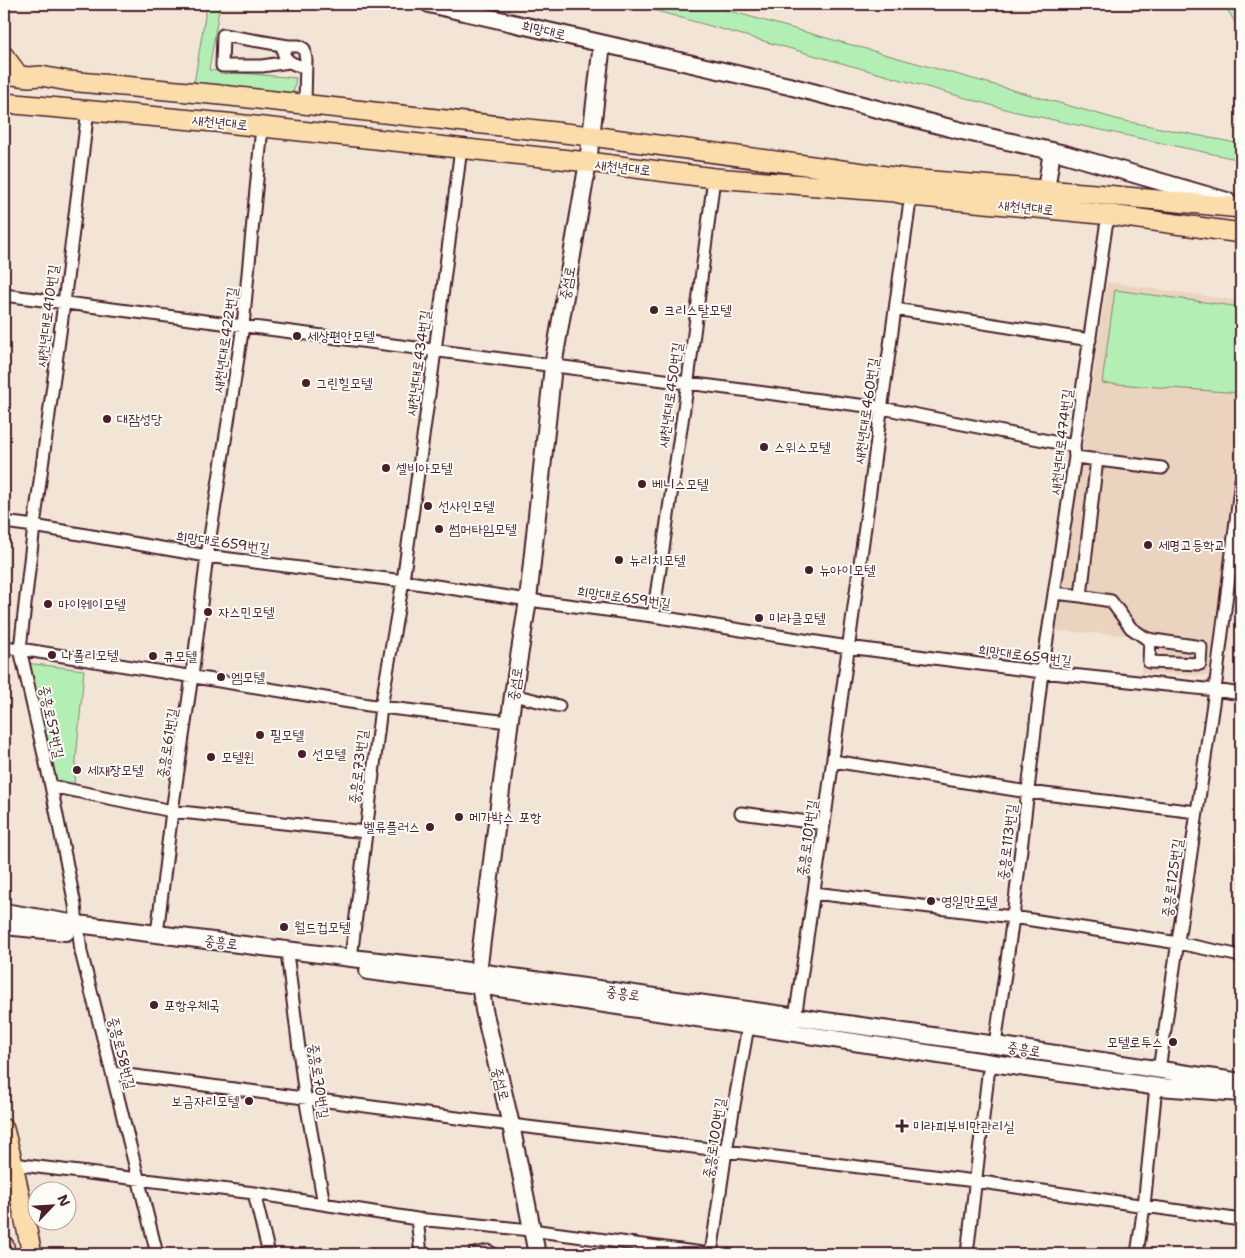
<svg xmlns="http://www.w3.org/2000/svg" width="1245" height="1258" font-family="'Shantell Sans','Poor Story',sans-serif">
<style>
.built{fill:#ead4bf}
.green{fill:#b3efb4;stroke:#7e8770}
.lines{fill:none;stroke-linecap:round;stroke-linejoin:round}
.street-casing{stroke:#4a1f2b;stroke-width:15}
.secondary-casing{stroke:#4a1f2b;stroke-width:20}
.primary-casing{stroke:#4a1f2b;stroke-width:22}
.street{stroke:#fdfcf7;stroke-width:11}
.secondary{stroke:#fdfcf7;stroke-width:16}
.primary{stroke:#faddab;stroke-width:19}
.poi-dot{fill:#4a1f2b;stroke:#fdfcf7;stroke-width:2}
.labels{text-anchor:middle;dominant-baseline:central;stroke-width:4;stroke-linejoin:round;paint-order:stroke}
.street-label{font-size:14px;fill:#4a1f2b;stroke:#fdfcf7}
.poi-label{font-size:14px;fill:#4a1f2b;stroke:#fdfcf7;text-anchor:start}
</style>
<rect width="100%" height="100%" fill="#f2e5d6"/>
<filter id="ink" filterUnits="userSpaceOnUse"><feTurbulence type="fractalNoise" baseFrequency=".02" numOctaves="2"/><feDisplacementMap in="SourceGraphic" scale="10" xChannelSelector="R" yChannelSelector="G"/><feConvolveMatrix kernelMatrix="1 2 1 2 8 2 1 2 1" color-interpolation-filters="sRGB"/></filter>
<g filter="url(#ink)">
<path class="built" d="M 1107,282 L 1241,301 L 1241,463 L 1208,676 L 1141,673 L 1143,636 L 1055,631 Z"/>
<path class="green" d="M 207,4 L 220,4 L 209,70 L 296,78 L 293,95 L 194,84 Z
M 632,4 L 705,4 L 1120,120 L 1241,144 L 1241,160 L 1012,111 Z
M 1224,4 L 1241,4 L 1241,26 L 1236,24 Z
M 1115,290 L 1241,307 L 1240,393 L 1102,383 Z
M 26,663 L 84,670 L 74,784 L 55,783 Z"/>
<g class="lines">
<defs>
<path id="street" d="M 288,46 L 223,35 L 222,66 L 262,66 L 289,62
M 305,104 L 306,59 L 304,49 L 299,46 L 288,46 L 283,52 C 286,63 295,64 305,68
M 4,295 L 882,408 L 1074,446
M 895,309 L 1090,340
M 1075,457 L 1162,468
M 1097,459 L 1081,596 L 1111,601 L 1131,628 L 1147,639 L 1201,647 L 1200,664 L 1149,662 L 1150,639
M 4,522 L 34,526 L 207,556 L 403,581 L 528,600 L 653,616 L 848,647 L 1042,672 L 1215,690 L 1241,694
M 1054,593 L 1081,596
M 653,616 L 687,388 L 714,178
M 4,647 L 20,649 L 381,707 L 509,722
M 513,695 L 559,706
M 833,761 L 1028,792 L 1197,812
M 51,786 L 172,811 L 366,832
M 741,813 L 824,824
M 814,893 L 1013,917 L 1178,943 L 1241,956
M 77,924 L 75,905 L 51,786 L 20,649 L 34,526 L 64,303 L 88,110
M 79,934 L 81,952 L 112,1073 L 157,1254
M 157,934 L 172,811 L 192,676 L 207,556 L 243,326 L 262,127
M 351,958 L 381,707 L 403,581 L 435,351 L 461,148
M 288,961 L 305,1097 L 324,1204
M 793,1024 L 797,1005 L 824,824 L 909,208 L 913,191
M 995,1045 L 1013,917 L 1042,672 L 1075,457 L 1074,446 L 1106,227 L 1111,215
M 1159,1070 L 1215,690 L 1241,480
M 112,1073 L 511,1125 L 975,1181 L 1241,1220
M 13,1164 L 254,1193 L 417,1219 L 531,1230 L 710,1254
M 254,1193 L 269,1254
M 417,1219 L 421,1254
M 474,1254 L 488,1251 L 493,1254
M 711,1254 L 726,1151 L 748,1026
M 967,1254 L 988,1075 L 992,1063
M 1137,1254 L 1144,1206 L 1155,1096 L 1159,1087"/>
<path id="secondary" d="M 429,4 L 789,86 L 958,130 L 1065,154 L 1227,201
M 1046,190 L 1052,151
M 4,912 L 77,924 L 157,934 L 351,958 L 478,972 L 989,1044 L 1241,1082
M 4,926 L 66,932
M 368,971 L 479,985 L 992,1063 L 1159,1087 L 1241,1093
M 537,1254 L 511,1125 L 484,1010 L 478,972 L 513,695 L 528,600 L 553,366 L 588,162 L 602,44"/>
<path id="primary" d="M 4,56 L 19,76
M 4,74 L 29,77 L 41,76 L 68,81 L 221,95 L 591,136 L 908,179 L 1095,194 L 1241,208
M 4,103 L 226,123 L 588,162 L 714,178 L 895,192 L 912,196 L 1111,215 L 1241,233
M 4,1129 L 13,1164 L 32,1254
M 4,1246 L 5,1254"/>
</defs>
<use href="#street" class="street-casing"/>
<use href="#secondary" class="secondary-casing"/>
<use href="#primary" class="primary-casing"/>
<use href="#street" class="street"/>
<use href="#secondary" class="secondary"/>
<use href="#primary" class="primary"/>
</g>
</g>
<g class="poi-dot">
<circle cx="654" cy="310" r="5"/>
<circle cx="297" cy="336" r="5"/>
<circle cx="306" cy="383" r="5"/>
<circle cx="107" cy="419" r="5"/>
<circle cx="764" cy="447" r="5"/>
<circle cx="386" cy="468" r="5"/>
<circle cx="642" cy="484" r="5"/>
<circle cx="428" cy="506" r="5"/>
<circle cx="439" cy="529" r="5"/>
<circle cx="1148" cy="545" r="5"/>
<circle cx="619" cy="560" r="5"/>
<circle cx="809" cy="570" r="5"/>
<circle cx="48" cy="604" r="5"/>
<circle cx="208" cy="612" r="5"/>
<circle cx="759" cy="618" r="5"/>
<circle cx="52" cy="655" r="5"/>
<circle cx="153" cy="656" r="5"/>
<circle cx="221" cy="677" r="5"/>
<circle cx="260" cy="735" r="5"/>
<circle cx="302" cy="754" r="5"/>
<circle cx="211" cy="757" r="5"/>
<circle cx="77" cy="770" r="5"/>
<circle cx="459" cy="817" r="5"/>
<circle cx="430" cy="827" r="5"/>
<circle cx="931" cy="901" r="5"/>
<circle cx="284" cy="927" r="5"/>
<circle cx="154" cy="1005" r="5"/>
<circle cx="1173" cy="1042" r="5"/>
<circle cx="249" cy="1101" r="5"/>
<path d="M899.5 1118.5h5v5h5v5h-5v5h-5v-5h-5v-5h5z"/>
</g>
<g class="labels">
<g class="street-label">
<text transform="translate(544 30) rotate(13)">희망대로</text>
<text transform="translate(220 122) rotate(6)">새천년대로</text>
<text transform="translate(623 167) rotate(7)">새천년대로</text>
<text transform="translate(1026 207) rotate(6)">새천년대로</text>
<text transform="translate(567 283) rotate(-80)">중섬로</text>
<text transform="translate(47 316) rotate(-83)">새천년대로410번길</text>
<text transform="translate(225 340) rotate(-82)">새천년대로422번길</text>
<text transform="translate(418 363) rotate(-82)">새천년대로434번길</text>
<text transform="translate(670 395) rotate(-82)">새천년대로450번길</text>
<text transform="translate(866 411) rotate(-82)">새천년대로460번길</text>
<text transform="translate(1061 442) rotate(-83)">새천년대로474번길</text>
<text transform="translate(223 542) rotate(8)">희망대로659번길</text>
<text transform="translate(624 597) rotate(8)">희망대로659번길</text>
<text transform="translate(1025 655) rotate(7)">희망대로659번길</text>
<text transform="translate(515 684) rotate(-82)">중섬로</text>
<text transform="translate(52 722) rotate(78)">중흥로57번길</text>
<text transform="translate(167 743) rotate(-81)">중흥로61번길</text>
<text transform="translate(358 767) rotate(-83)">중흥로73번길</text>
<text transform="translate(807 838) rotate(-82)">중흥로101번길</text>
<text transform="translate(1007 842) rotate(-83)">중흥로113번길</text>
<text transform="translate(1172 878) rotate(-82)">중흥로125번길</text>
<text transform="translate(221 942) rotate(7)">중흥로</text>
<text transform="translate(623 993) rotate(8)">중흥로</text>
<text transform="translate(1024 1049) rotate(9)">중흥로</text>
<text transform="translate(122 1053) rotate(76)">중흥로58번길</text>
<text transform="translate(319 1081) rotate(82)">중흥로70번길</text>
<text transform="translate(501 1084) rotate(77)">중섬로</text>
<text transform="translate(714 1138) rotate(-81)">중흥로100번길</text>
</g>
<g class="poi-label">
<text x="664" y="310">크리스탈모텔</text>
<text x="307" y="336">세상편안모텔</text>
<text x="316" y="383">그린힐모텔</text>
<text x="117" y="419">대잠성당</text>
<text x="774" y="447">스위스모텔</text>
<text x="396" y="468">셀비아모텔</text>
<text x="652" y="484">베니스모텔</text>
<text x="438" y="506">선사인모텔</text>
<text x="449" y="529">썸머타임모텔</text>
<text x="1158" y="545">세명고등학교</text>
<text x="629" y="560">뉴리치모텔</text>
<text x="819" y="570">뉴아이모텔</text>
<text x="58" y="604">마이웨이모텔</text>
<text x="218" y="612">자스민모텔</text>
<text x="769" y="618">미라클모텔</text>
<text x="62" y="655">나폴리모텔</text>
<text x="163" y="656">큐모텔</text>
<text x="231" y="677">엠모텔</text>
<text x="270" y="735">필모텔</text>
<text x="312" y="754">선모텔</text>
<text x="221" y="757">모텔윈</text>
<text x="87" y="770">세재장모텔</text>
<text x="469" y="817">메가박스 포항</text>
<text x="420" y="827" text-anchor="end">벨류플러스</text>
<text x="941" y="901">영일만모텔</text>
<text x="294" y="927">월드컵모텔</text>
<text x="164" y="1005">포항우체국</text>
<text x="1163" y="1042" text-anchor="end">모텔로투스</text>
<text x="239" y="1101" text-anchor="end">보금자리모텔</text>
<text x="913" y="1126">미라피부비만관리실</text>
</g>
</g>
<rect width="1245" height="1258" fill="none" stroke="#fdfcf7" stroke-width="20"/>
<rect x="10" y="10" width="1225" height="1238" fill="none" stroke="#4a1f2b" stroke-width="2" filter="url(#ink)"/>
<g transform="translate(52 1206) rotate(65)"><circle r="24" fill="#fdfcf7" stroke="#b5a4a5"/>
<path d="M0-4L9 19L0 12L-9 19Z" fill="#4a1f2b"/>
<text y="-8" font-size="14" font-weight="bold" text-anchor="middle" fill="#4a1f2b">N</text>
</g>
</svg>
